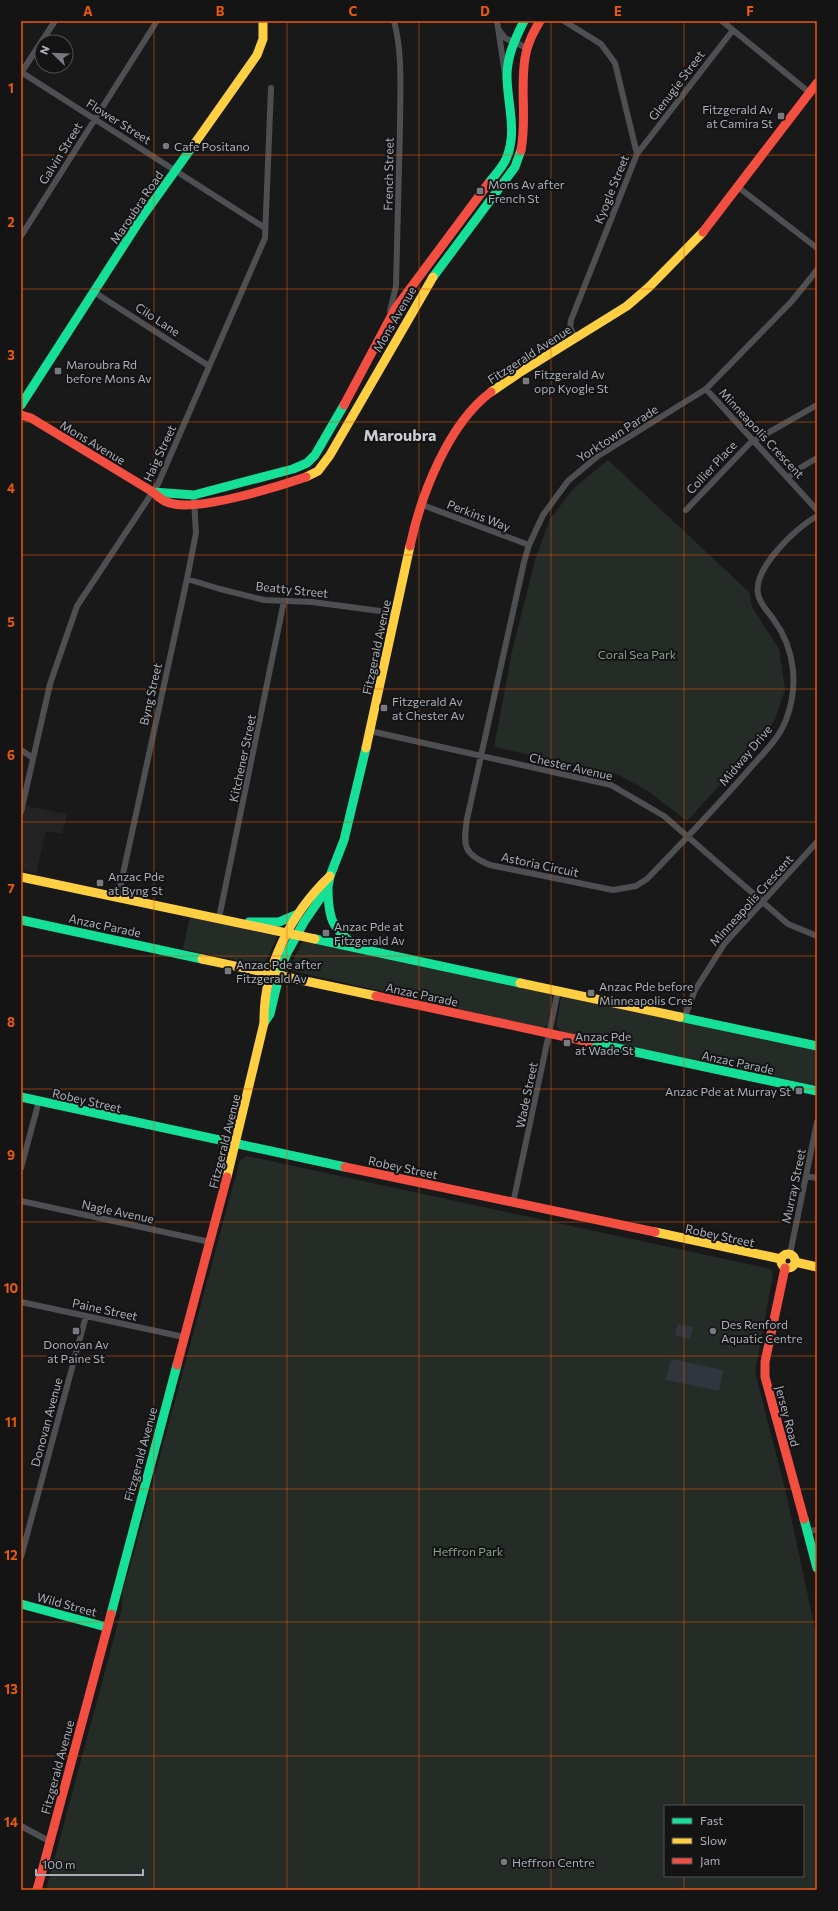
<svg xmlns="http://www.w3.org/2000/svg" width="838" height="1911" font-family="Commissioner,sans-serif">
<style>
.built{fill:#232325}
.green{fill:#252c27;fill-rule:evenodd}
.water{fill:#31363e}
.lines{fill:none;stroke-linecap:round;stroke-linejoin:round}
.street{stroke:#4e4f52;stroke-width:6}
.fast{stroke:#16e098;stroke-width:9}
.slow{stroke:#ffcf43;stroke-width:9}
.jam{stroke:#f24e42;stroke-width:9}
.grid{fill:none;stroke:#e8590c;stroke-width:1;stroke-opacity:0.55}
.poi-dot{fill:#797a81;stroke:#141415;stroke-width:1.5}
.labels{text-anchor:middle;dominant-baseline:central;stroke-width:4;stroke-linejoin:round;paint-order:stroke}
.street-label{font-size:12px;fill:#acaeb9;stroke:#141415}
.poi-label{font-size:12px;fill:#acaeb9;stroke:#141415;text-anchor:start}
.park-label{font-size:12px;fill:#85a28b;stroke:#141415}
.district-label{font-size:16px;font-weight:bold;fill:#cdced5;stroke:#141415}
.neatline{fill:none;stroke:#e8590c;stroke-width:1.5}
.grid-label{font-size:13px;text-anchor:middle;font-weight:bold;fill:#e8590c}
</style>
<rect width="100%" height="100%" fill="#19191a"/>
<path class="built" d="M 21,805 L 67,814 L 62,834 L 46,831 L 36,874 L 21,870 Z"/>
<path class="green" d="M 608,460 L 749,592 L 752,607 L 779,649 L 785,690 L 775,719 L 763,738 L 687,821 L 648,791 L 617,774 L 494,747 L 513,647 L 536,557 L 550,519 L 574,488 Z
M 190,916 L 277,935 L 277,938 L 263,966 L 183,949 Z
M 308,941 L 548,993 L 553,998 L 547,1025 L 542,1028 L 289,970 L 302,942 Z
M 566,996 L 817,1050 L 817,1085 L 815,1086 L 562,1032 L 556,1026 L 561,998 Z
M 247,1156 L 771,1269 L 773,1275 L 755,1372 L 785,1489 L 817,1638 L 817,1890 L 46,1890 L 122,1608 L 123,1589 L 130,1567 L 240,1160 ZM 665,1806 L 803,1806 L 803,1876 L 665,1876 Z"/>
<path class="water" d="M 678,1324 L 693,1327 L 690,1339 L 675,1335 Z
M 671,1359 L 723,1370 L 719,1391 L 666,1380 Z"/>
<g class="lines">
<path class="street" d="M 497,21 L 505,74
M 564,21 L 601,44 L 615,63 L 637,154 L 571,320 L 570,327 L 575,338
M 722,21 L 810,93
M 499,30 L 505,38 L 527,48
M 21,72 L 265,228
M 21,73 L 55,21
M 637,154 L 733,30
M 738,187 L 817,248
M 21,236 L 157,21
M 817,270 L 792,301 L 706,389 L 598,456 L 568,481 L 543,515 L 529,545 L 524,562 L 467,819 C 463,846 463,854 490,865 L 613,890 L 636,886 L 647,879 C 681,844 714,809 746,773 C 760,756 778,741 786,720 C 799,686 795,649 774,620 C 768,611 760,605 758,594 C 753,568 796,528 817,516
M 94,292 L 209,366
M 390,311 L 396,286 C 397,233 399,180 400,127 C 400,93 403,54 394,21
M 706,389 L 817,510
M 788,478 L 795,471 L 817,458
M 420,504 L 529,545
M 686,510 L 750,443 L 817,405
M 187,579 L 220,589 L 264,600 L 312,602 L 395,613
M 370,731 L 611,785 L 664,816 L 788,924 L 817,936
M 21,750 L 33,758
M 21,812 L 50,684 L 77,606 L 158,484 L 265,238 L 271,88
M 118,897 L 187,579 L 196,533 L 194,500
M 219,918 L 284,601
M 684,1019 L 695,990 L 725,943 L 817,842
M 21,1168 L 39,1101
M 806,1176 L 817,1178
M 21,1201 L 210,1242
M 513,1203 L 558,991
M 790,1254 L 817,1122
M 21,1302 L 184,1337
M 807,1531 L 817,1530
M 21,1557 L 86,1316
M 21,1826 L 49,1841"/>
<path class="fast" d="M 488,184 C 494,176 502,168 506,159 C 518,133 507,103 507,76 C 507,56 515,39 524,21
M 433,277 L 515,167 L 521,150
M 21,405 L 140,220 L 195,143
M 153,492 L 194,495 L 293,469 L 307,463 L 315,455 L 344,405
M 328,887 C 328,919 332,930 359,948
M 21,920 L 202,959
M 249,922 L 279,922 L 298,914
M 315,939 L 520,983
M 680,1017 L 817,1046
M 264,1023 L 270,1014 L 281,968 L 287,953 L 304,922 L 328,887 L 330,876 L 344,840 L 366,748
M 589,1042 L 817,1091
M 21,1097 L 345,1167
M 804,1519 L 817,1568
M 21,1604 L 106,1627
M 111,1614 L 177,1365"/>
<path class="slow" d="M 195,143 L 257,55 L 263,39 L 263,21
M 491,392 L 519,373 L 627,306 L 649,287 L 703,232
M 306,477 L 318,471 L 330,455 L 433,277
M 366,748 L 410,546
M 21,877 L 315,939
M 202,959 L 376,996
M 520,983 L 680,1017
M 227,1177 L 264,1023 C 263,968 291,913 330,876
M 655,1232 L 781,1259
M781 1261a7 7 0 1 1 14 0a7 7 0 1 1-14 0Z
M 795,1262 L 817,1267"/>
<path class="jam" d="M 521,150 C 527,120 520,89 525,58 C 527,44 533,33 540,21
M 703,232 L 817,83
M 344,405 L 395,309 L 488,184
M 21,415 L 31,418 L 153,492 C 159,498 165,503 174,504 C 202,510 277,487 306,477
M 410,546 C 421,495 448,424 491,392
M 376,996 L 589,1042
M 345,1167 L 655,1232
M 785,1268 L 765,1362 L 765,1377 L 804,1519
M 177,1365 L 227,1177
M 37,1890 L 111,1614"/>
</g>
<path class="grid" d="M 154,21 L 154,1890M 287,21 L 287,1890M 419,21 L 419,1890M 551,21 L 551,1890M 684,21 L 684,1806M 21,155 L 817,155M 21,289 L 817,289M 21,422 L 817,422M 21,555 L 817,555M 21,689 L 817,689M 21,822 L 817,822M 21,956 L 817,956M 21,1089 L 817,1089M 21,1222 L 817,1222M 21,1356 L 817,1356M 21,1489 L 817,1489M 21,1622 L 817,1622M 21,1756 L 817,1756M 684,1876 L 684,1890"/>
<g class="poi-dot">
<rect x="777" y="112" width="8" height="8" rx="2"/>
<circle cx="166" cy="146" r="4"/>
<rect x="476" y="187" width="8" height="8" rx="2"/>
<rect x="54" y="367" width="8" height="8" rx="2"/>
<rect x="522" y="377" width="8" height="8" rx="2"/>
<rect x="380" y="704" width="8" height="8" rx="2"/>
<rect x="96" y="879" width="8" height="8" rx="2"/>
<rect x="322" y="929" width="8" height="8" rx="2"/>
<rect x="224" y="967" width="8" height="8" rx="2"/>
<rect x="587" y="989" width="8" height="8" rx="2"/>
<rect x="563" y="1039" width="8" height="8" rx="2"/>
<rect x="795" y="1087" width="8" height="8" rx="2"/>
<rect x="72" y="1327" width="8" height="8" rx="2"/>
<circle cx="713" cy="1331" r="4"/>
<circle cx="504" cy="1862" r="4"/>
</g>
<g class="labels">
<g class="street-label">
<text transform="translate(676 85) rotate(-53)">Glenugie Street</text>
<text transform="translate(119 121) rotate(32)">Flower Street</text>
<text transform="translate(60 153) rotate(-58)">Galvin Street</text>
<text transform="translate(388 174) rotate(-89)">French Street</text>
<text transform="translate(611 189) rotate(-68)">Kyogle Street</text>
<text transform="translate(136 207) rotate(-56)">Maroubra Road</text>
<text transform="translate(158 319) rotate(33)">Cilo Lane</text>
<text transform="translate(394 319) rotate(-60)">Mons Avenue</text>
<text transform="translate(529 354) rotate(-33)">Fitzgerald Avenue</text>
<text transform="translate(617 433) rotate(-33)">Yorktown Parade</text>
<text transform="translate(762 433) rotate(47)">Minneapolis Crescent</text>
<text transform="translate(93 442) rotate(31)">Mons Avenue</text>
<text transform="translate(159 453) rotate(-65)">Haig Street</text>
<text transform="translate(711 467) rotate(-47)">Collier Place</text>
<text transform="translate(479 515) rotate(21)">Perkins Way</text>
<text transform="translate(292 589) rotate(6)">Beatty Street</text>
<text transform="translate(376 647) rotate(-78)">Fitzgerald Avenue</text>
<text transform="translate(150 694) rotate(-77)">Byng Street</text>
<text transform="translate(745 755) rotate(-50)">Midway Drive</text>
<text transform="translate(242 758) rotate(-78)">Kitchener Street</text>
<text transform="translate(571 766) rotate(13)">Chester Avenue</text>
<text transform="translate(540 864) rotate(12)">Astoria Circuit</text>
<text transform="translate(751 900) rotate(-48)">Minneapolis Crescent</text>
<text transform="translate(105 925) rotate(12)">Anzac Parade</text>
<text transform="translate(422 994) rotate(12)">Anzac Parade</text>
<text transform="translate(738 1062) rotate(12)">Anzac Parade</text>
<text transform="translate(526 1095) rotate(-78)">Wade Street</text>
<text transform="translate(87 1100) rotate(13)">Robey Street</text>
<text transform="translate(224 1141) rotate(-76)">Fitzgerald Avenue</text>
<text transform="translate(403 1167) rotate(12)">Robey Street</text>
<text transform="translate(793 1186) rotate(-78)">Murray Street</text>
<text transform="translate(118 1211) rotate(12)">Nagle Avenue</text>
<text transform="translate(720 1235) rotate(12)">Robey Street</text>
<text transform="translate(105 1309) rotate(12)">Paine Street</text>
<text transform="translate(788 1416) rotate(75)">Jersey Road</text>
<text transform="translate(46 1422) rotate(-75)">Donovan Avenue</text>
<text transform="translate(140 1454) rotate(-75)">Fitzgerald Avenue</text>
<text transform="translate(67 1604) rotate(15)">Wild Street</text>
<text transform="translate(57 1767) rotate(-75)">Fitzgerald Avenue</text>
</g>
<g class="poi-label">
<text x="773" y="109" text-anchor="end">Fitzgerald Av<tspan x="773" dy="14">at Camira St</tspan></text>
<text x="174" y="146">Cafe Positano</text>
<text x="488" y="184">Mons Av after<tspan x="488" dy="14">French St</tspan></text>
<text x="66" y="364">Maroubra Rd<tspan x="66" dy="14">before Mons Av</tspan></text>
<text x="534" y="374">Fitzgerald Av<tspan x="534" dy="14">opp Kyogle St</tspan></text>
<text x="392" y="701">Fitzgerald Av<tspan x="392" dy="14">at Chester Av</tspan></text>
<text x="108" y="876">Anzac Pde<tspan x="108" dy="14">at Byng St</tspan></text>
<text x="334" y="926">Anzac Pde at<tspan x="334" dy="14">Fitzgerald Av</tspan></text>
<text x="236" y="964">Anzac Pde after<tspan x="236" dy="14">Fitzgerald Av</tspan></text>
<text x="599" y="986">Anzac Pde before<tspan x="599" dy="14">Minneapolis Cres</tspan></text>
<text x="575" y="1036">Anzac Pde<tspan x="575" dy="14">at Wade St</tspan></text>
<text x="791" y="1091" text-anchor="end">Anzac Pde at Murray St</text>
<text x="721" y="1324">Des Renford<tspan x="721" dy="14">Aquatic Centre</tspan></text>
<text x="76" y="1344" text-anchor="middle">Donovan Av<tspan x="76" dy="14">at Paine St</tspan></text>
<text x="512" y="1862">Heffron Centre</text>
</g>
<g class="park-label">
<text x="637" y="654">Coral Sea Park</text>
<text x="468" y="1551">Heffron Park</text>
</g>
<g class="district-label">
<text x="400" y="434">Maroubra</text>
</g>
</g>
<rect width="838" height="1911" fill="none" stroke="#141415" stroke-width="44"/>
<rect x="664" y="1805" width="140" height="72" fill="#141415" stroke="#515257"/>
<rect x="672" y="1818" width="20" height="6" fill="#16e098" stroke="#515257"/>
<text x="700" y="1825" font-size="12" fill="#acaeb9">Fast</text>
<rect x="672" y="1838" width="20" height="6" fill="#ffcf43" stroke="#515257"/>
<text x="700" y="1845" font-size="12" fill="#acaeb9">Slow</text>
<rect x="672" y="1858" width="20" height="6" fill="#f24e42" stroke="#515257"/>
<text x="700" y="1865" font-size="12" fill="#acaeb9">Jam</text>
<g transform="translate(54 54) rotate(293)"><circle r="19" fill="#141415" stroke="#515257"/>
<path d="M0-3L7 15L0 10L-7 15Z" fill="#797a81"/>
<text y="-6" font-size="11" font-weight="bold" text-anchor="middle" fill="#acaeb9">N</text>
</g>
<path d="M36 1869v6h107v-6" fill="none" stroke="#acaeb9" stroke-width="2"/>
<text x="42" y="1869" font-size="12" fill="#acaeb9" stroke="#141415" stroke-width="3" paint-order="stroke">100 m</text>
<rect x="22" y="22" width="794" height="1867" class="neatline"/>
<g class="grid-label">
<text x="88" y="16">A</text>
<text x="220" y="16">B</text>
<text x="353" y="16">C</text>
<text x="485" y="16">D</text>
<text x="618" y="16">E</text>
<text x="750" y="16">F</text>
<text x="11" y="93">1</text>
<text x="11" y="227">2</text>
<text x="11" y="360">3</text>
<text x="11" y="493">4</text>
<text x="11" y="627">5</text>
<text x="11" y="760">6</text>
<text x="11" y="893">7</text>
<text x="11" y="1027">8</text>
<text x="11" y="1160">9</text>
<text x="11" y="1293">10</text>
<text x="11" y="1427">11</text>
<text x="11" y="1560">12</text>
<text x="11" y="1694">13</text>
<text x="11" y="1827">14</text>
</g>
</svg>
